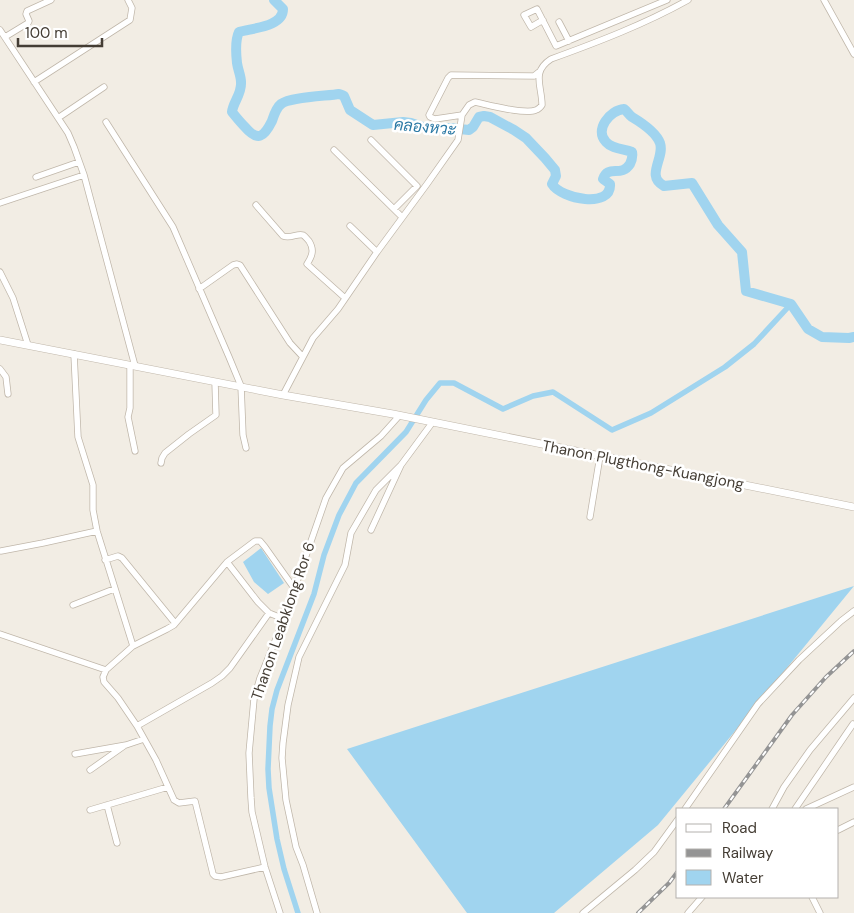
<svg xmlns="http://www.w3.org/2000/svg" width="854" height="913" font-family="'DM Sans',Sarabun,sans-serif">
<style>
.water{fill:#a0d4ef}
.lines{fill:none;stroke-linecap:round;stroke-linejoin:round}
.canal{stroke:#a0d4ef;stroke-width:5.5}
.river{stroke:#a0d4ef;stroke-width:10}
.minor-casing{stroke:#c0b7aa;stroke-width:7}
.tertiary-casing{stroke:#c0b7aa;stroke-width:8}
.minor{stroke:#fff;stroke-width:5.5}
.tertiary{stroke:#fff;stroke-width:7}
.rail-casing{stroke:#949494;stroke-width:4}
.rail{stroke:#fff;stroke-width:2;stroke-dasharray:5.5;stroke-linecap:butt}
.labels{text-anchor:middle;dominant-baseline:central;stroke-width:5;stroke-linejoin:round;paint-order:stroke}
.street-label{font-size:15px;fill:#443d34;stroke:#fff}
.water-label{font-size:16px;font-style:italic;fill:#2e7ba6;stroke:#fff}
</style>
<rect width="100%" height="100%" fill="#f2ede4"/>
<path class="water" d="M 261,548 L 284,583 L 268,594 L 254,582 L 243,562 Z
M 854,586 L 658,825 L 554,913 L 467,913 L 347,749 Z"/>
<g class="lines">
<path class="canal" d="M 298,913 L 284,869 L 277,839 L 269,788 L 268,769 L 270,726 L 272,709 L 277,690 L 314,594 L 324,555 L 339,515 L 356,483 L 406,432 L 426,400 L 440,383 L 454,383 L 503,409 L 533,396 L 553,392 L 612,430 L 651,413 L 725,367 L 754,344 L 791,304"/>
<path class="river" d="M 274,0 L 283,9 C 283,27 252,28 239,32 C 235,40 236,54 237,63 C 238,70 241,76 241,82 C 242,94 233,102 232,112 C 236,117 240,122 245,127 C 258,142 264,137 272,121 C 274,115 276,108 281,104 C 290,97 327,96 339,94 L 342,95 L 344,96 L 350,110 L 373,125 L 403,122 L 411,123 L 429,129 L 450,128 L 469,130 L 473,127 L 479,117 L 484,116 L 490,117 L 514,130 L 526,138 L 545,158 L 555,170 L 556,176 L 552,184 C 561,199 612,209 610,184 L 603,179 C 608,164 621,178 630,164 C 632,160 633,157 632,152 C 624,149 612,149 606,142 C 594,130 610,110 624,109 C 627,111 629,115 632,117 C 642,123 656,132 660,143 C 665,158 645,176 664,186 L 692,183 L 718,225 L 742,252 L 746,291 L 791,304 L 808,329 L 822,337 L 849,338 L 854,337"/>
<defs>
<path id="minor" d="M 824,0 L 854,54
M 543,20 L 531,27 L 524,15 L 537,9 L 556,46 L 667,0
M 559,22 L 569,41
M 0,30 L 68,133 L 74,147 L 84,175 L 135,366
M 5,37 L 28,23 L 29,21 L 26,14 L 27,11 L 51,0
M 34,82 L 130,20 L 132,8 L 128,0
M 462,115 L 435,119 L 430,117 L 429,115 L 448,78 L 451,75 L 534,76 L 539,72
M 58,118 L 104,87
M 106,122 L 173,227 L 229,357 L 241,386 L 243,435 L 246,448
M 371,140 L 417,186 L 394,209
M 334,150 L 402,217
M 36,177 L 79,162
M 0,203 L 84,175
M 256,205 L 283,236 C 291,239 297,233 303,235 C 305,236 307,239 309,241 C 314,249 313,255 307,264 L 345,298
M 350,226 L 377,252
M 0,272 L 13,298 L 28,345
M 199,289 L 233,265 L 237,264 L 240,265 L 290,343 L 303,357
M 74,354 L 78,437 L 93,485 L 93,510 L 97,531 L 133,646
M 130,366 L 130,408 L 128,417 L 135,451
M 0,369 L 6,377 L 8,394
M 283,395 L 313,338 L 338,309 L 377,252 L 427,184 L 458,140 L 462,115 L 469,105 L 475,102 C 489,105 525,115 536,110 C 539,109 540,108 542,105 C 542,86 531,72 551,59 C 598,42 645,24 688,0
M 161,463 L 162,458 L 165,453 L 189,434 L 216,415 L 215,382
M 590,517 L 600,456
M 371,530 L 401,465 L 432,423
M 1,551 L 43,543 L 97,531
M 105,560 L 118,556 L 122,558 L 175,623
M 227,562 L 258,602 L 269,613
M 73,605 L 114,589
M 0,634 L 106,670
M 137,726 L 212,683 L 222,676 L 230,668 L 269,613 L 284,619
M 75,754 L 126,745 L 144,739
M 90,770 L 124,746
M 107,805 L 117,843
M 685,809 L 758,704 L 799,660 L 841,621 L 854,611
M 772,809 L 784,787 L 810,750 L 854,698
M 795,809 L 853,724
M 806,809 L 854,787
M 90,810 L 168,787
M 838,830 L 854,822
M 265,867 L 221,877 L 215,876 L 213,874 L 195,801 L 179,803 L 174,800 L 156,760 L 137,726 L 118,698 L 104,682 L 103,677 L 106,670 L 133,646 L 167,629 L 174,625 L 227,562 L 255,541 L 260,541 L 265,547 L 294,588
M 812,897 L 820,913
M 280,913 L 265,867 L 252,812 L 251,798 L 249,753 L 254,699 L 260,678 L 284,619 L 326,498 L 343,468 L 381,436 L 399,416
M 317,913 L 303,865 L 296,847 L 286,800 L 282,758 L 283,743 L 288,705 L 299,657 L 345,565 L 351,533 L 376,490 L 401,465
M 583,913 L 635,870 L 654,852 L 678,819
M 688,913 L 702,897"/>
<path id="tertiary" d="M 0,340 L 283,395 L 393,414 L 854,507"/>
</defs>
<use href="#minor" class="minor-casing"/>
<use href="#tertiary" class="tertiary-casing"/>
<use href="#minor" class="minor"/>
<use href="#tertiary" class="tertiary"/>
<defs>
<path id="rail" d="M 724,809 L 792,715 L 826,677 L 854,651
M 638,913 L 669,883 L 678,871"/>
</defs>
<use href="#rail" class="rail-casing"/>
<use href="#rail" class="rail"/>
</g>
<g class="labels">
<g class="street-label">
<text transform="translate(643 465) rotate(11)">Thanon Plugthong-Kuangjong</text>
<text transform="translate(283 621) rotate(-71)">Thanon Leabklong Ror 6</text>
</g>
<g class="water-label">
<text transform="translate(425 127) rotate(5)">คลองหวะ</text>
</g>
</g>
<rect x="676" y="808" width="162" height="90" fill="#ffffff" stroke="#b4b1ae"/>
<rect x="686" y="824" width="25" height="8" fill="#ffffff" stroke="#b4b1ae"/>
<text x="722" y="833" font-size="15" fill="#443d34">Road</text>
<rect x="686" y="849" width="25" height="8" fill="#949494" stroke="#b4b1ae"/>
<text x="722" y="858" font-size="15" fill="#443d34">Railway</text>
<rect x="686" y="870" width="25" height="15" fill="#a0d4ef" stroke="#b4b1ae"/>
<text x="722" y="883" font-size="15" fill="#443d34">Water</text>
<path d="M18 38v8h84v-8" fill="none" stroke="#443d34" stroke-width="2.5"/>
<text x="25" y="38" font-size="15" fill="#443d34" stroke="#ffffff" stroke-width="4" paint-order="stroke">100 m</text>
</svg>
